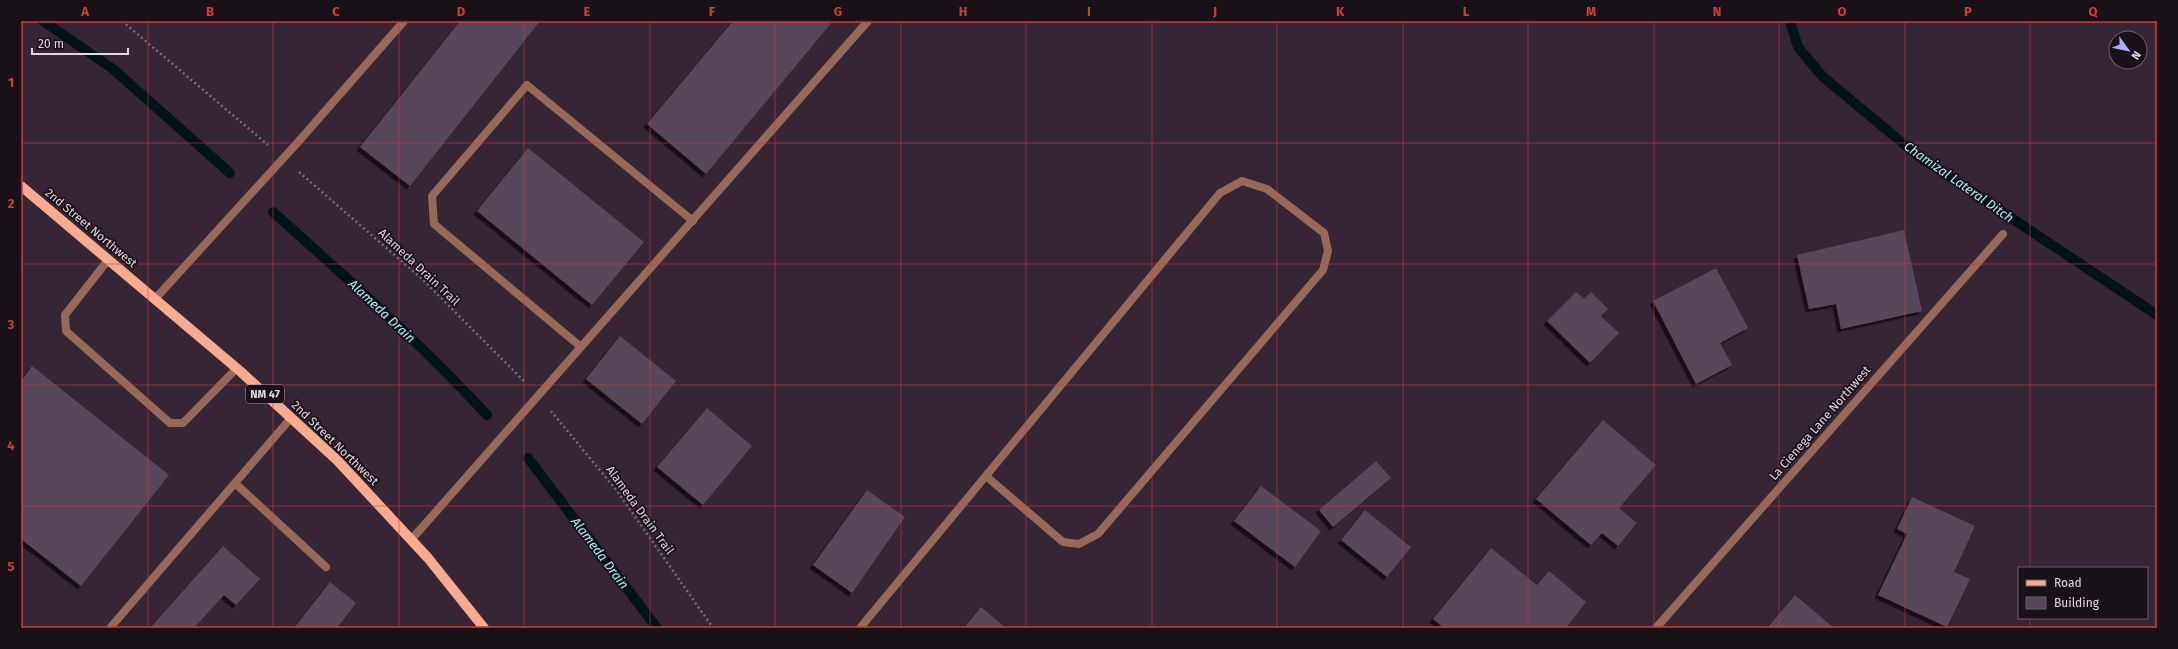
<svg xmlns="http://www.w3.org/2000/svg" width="2178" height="649" font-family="'Fira Sans',sans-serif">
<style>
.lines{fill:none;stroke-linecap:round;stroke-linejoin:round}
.stream{stroke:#001417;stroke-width:10}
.building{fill:#584758;filter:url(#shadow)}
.path{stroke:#796b79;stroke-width:2.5;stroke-dasharray:2 3;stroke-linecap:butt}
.lane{stroke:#976957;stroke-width:8}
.street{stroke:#976957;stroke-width:8}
.primary{stroke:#f8ab8e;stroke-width:10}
.grid{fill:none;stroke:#d73a3b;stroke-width:1;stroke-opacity:0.55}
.labels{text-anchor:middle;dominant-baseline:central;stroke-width:3.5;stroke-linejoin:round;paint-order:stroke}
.shield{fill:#181118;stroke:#a59ca5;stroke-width:1}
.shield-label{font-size:11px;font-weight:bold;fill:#e2d8e2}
.street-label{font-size:12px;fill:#e2d8e2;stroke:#181118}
.water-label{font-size:13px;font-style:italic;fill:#abf0f9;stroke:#181118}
.neatline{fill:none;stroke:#d73a3b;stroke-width:1.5}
.grid-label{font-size:13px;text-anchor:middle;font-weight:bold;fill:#d73a3b}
</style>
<defs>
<filter id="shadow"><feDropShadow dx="-3.5" dy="3.5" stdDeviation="0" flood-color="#0009"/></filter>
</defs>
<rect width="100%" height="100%" fill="#352535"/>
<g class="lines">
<path class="stream" d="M 43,21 L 113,69 L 230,173
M 1790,21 L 1798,47 L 1822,76 L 1917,155 L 2157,315
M 273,212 C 346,277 420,343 487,415
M 528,458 L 657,628"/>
</g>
<path class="building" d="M 460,21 L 540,21 L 410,186 L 360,147 Z
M 733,21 L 833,21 L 706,174 L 647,124 Z
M 528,148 L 644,242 L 592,305 L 477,211 Z
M 1904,230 L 1922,311 L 1841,329 L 1836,304 L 1809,309 L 1797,255 Z
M 1716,268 L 1748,328 L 1720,343 L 1732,365 L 1696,384 L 1653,301 Z
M 1576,292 L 1584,299 L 1591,292 L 1608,309 L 1601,316 L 1619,333 L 1590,363 L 1547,321 Z
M 620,336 L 676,381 L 642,424 L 586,379 Z
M 32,366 L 169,475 L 81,586 L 21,539 L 21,381 Z
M 707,408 L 752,446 L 703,505 L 657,467 Z
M 1603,420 L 1656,465 L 1619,508 L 1637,523 L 1618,546 L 1602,533 L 1591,545 L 1536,499 Z
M 1376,461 L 1391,478 L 1333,527 L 1319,510 Z
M 1261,486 L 1321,531 L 1295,567 L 1234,521 Z
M 867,490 L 905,517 L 852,593 L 813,565 Z
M 1912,497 L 1975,526 L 1954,572 L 1970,579 L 1947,627 L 1878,595 L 1907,534 L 1897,529 Z
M 1365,510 L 1411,547 L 1387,577 L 1341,540 Z
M 223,546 L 260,579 L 236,605 L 224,595 L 194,628 L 150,628 Z
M 1491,548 L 1537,585 L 1549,571 L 1586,602 L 1566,628 L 1444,628 L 1433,619 Z
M 330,582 L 356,603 L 337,628 L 294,628 Z
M 1795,595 L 1834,628 L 1767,628 Z
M 981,607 L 1006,628 L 964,628 Z"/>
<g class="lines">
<path class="path" d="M 122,21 L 268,145
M 299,172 L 422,279 L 524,381
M 551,411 L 617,491 L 713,628"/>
<path class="lane" d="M 108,260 L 65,315 L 66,331 L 170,423 L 183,423 L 237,368
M 155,299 L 299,141 L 404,21
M 581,347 L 434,224 L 432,196 L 527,85 L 693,221
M 236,484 L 326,567
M 411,540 L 868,21
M 110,628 L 291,418
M 860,628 L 1220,193 L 1242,181 L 1267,189 L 1324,233 L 1328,251 L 1323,270 L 1098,534 L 1079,544 L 1063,542 L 986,476"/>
<path class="street" d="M 1656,628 L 2003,234"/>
<path class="primary" d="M 21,186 L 240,371 L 337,460 L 428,558 L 484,628"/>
</g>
<path class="grid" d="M 148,21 L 148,628M 273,21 L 273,628M 399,21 L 399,628M 524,21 L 524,628M 650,21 L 650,628M 775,21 L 775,628M 901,21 L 901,628M 1026,21 L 1026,628M 1152,21 L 1152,628M 1277,21 L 1277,628M 1403,21 L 1403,628M 1528,21 L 1528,628M 1654,21 L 1654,628M 1779,21 L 1779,628M 1905,21 L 1905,628M 2030,21 L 2030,568M 21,143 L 2157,143M 21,264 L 2157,264M 21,385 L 2157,385M 21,506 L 2157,506M 2030,618 L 2030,628"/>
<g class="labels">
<rect class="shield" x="246" y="385" width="38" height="18" rx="3"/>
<g class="shield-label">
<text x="265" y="394">NM 47</text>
</g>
<g class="street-label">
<text transform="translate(91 228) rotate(40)">2nd Street Northwest</text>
<text transform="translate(419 267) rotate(43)">Alameda Drain Trail</text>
<text transform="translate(1820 423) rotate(-49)">La Cienega Lane Northwest</text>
<text transform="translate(335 443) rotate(44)">2nd Street Northwest</text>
<text transform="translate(640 510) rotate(54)">Alameda Drain Trail</text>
</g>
<g class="water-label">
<text transform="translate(1959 182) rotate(35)">Chamizal Lateral Ditch</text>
<text transform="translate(382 311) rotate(43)">Alameda Drain</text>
<text transform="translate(600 553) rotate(53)">Alameda Drain</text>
</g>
</g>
<rect width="2178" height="649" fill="none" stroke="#181118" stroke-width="44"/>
<rect x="2018" y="567" width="130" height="52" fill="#181118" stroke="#696169"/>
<rect x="2026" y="580" width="20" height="6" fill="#f8ab8e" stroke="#696169"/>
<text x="2054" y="587" font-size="12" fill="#e2d8e2">Road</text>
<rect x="2026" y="597" width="20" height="12" fill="#584758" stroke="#696169"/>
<text x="2054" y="607" font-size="12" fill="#e2d8e2">Building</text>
<g transform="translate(2128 50) rotate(123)"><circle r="19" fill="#181118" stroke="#696169"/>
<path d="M0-3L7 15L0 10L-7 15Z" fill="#a8b0fc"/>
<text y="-6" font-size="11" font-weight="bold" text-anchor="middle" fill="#e2d8e2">N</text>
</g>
<path d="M32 48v6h96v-6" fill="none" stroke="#e2d8e2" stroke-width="2"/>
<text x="38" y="48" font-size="12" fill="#e2d8e2" stroke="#181118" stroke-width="3" paint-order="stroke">20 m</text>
<rect x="22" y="22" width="2134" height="605" class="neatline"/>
<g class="grid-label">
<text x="85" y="16">A</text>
<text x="210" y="16">B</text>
<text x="336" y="16">C</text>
<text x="461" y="16">D</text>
<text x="587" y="16">E</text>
<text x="712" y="16">F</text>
<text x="838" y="16">G</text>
<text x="963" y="16">H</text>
<text x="1089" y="16">I</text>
<text x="1215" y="16">J</text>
<text x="1340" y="16">K</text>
<text x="1466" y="16">L</text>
<text x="1591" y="16">M</text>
<text x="1717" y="16">N</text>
<text x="1842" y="16">O</text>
<text x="1968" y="16">P</text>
<text x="2093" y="16">Q</text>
<text x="11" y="87">1</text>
<text x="11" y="208">2</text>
<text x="11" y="329">3</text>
<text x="11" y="450">4</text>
<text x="11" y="571">5</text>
</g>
</svg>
